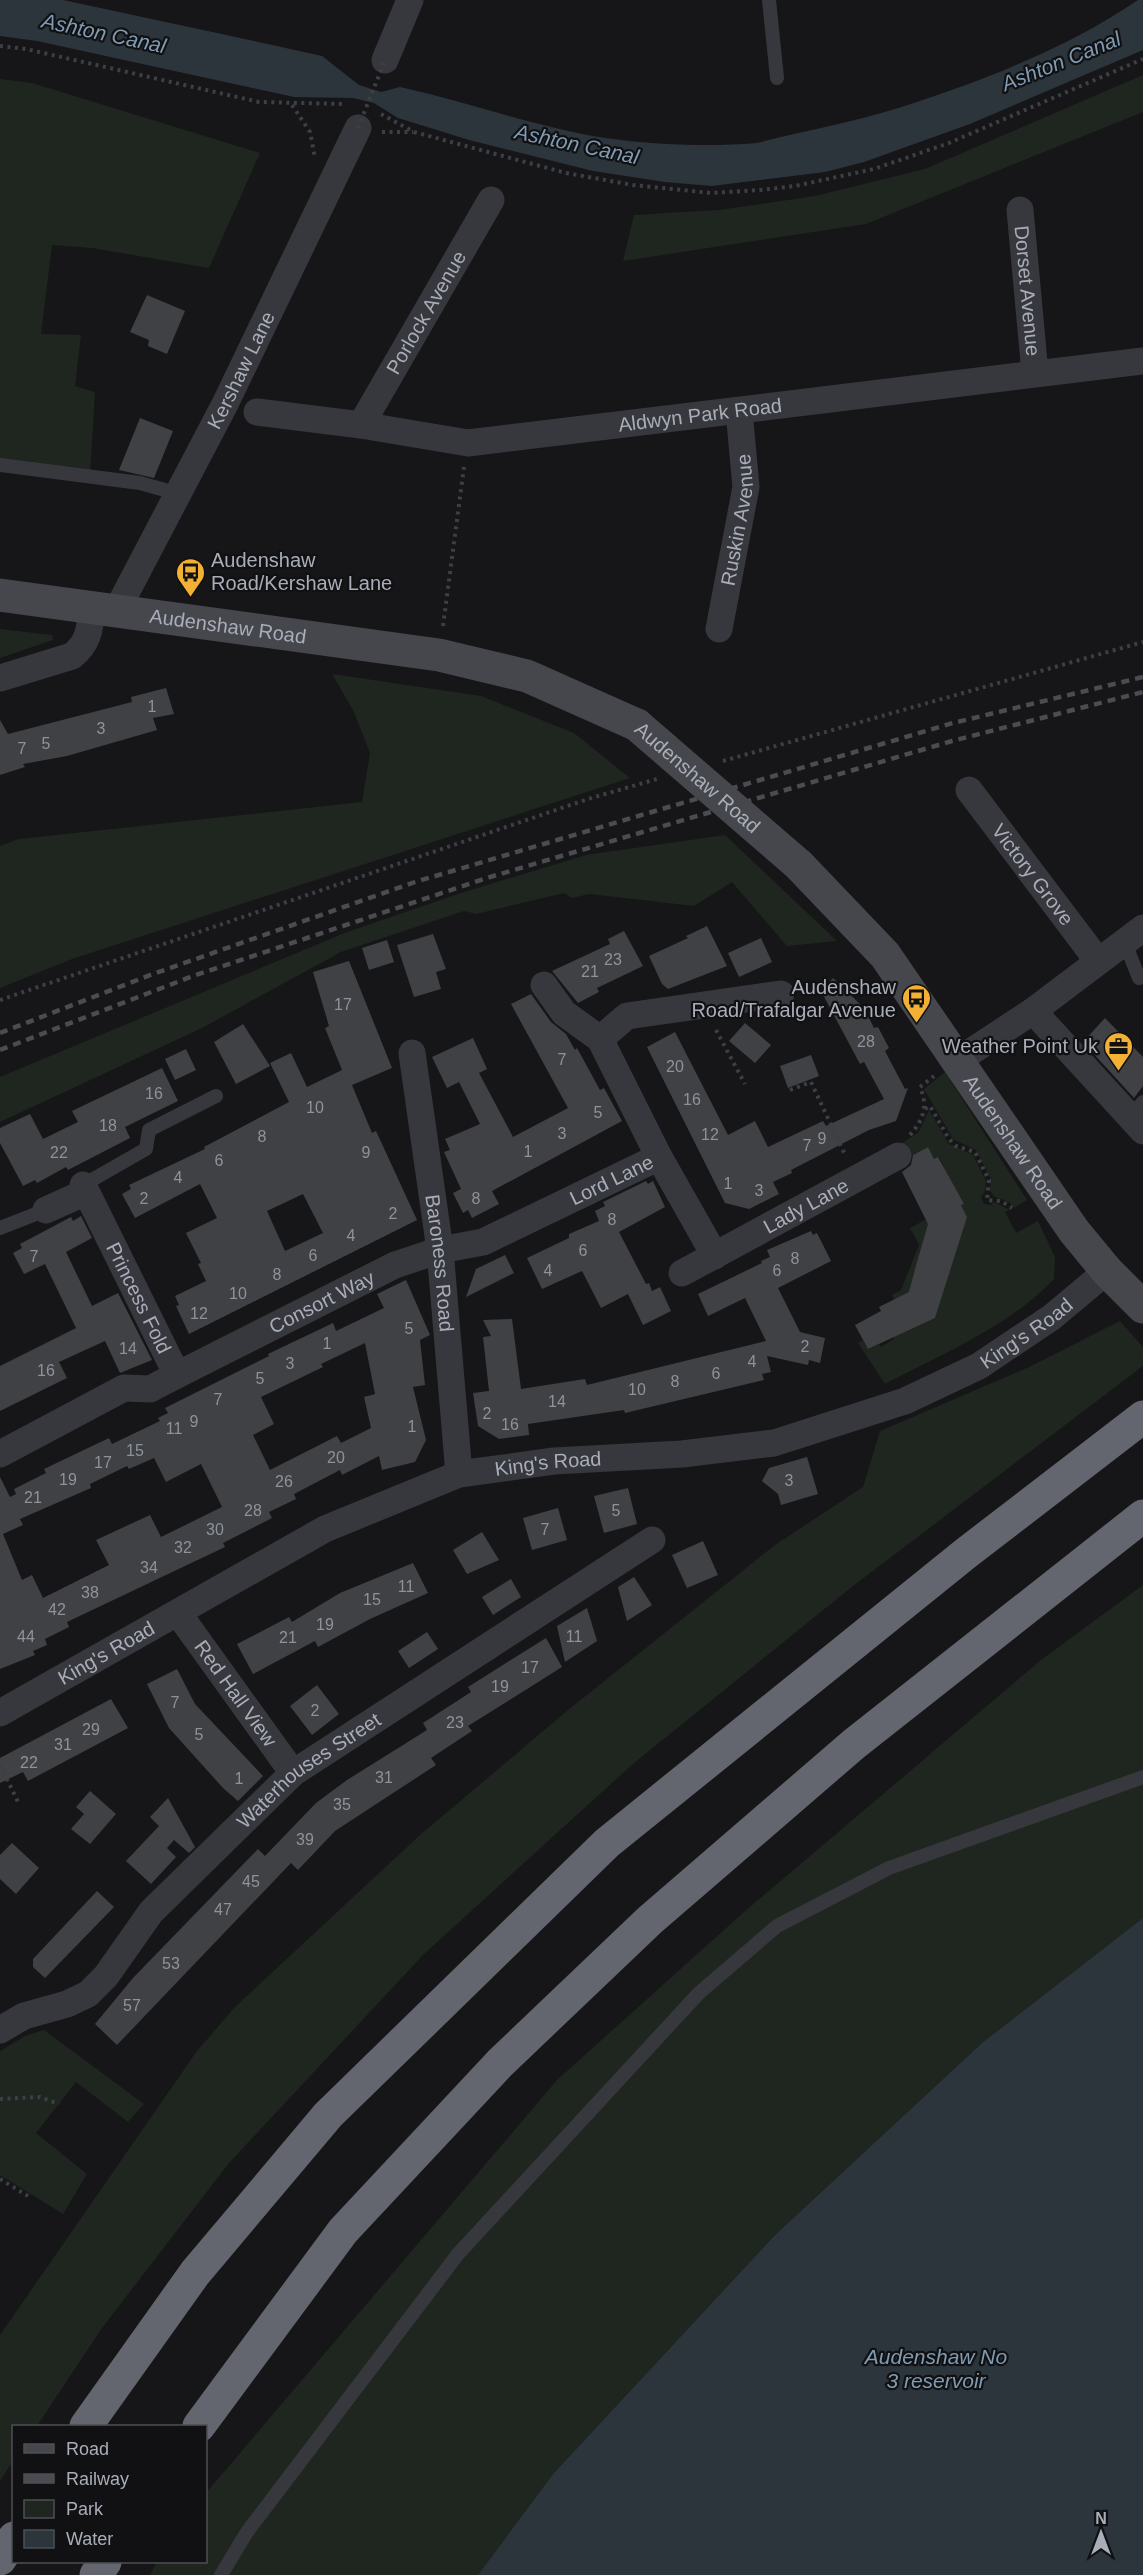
<svg xmlns="http://www.w3.org/2000/svg" width="1143" height="2575" font-family="Helvetica,sans-serif">
<style>
.green{fill:#1e261f}
.water{fill:#2c353c}
.building{fill:#404145;fill-rule:evenodd}
.lines{fill:none;stroke-linecap:round;stroke-linejoin:round}
.path{stroke:#3d3f44;stroke-width:4;stroke-dasharray:3 4.5;stroke-linecap:butt}
.service{stroke:#37383d;stroke-width:14}
.minor{stroke:#37383d;stroke-width:27}
.secondary{stroke:#45474d;stroke-width:33}
.motorway{stroke:#63666e;stroke-width:33}
.rail{stroke:#4a4c52;stroke-width:4.5;stroke-dasharray:8 6;stroke-linecap:butt}
.path-bridge{stroke:#3d3f44;stroke-width:4;stroke-dasharray:3 4.5;stroke-linecap:butt}
.secondary-bridge{stroke:#45474d;stroke-width:33}
.labels{text-anchor:middle;dominant-baseline:central;stroke-width:4.5;stroke-linejoin:round;paint-order:stroke}
.number-label{font-size:16px;fill:#8e929b}
.street-label{font-size:20px;fill:#a8adb8;stroke:#111113}
.poi-label{font-size:20px;fill:#a8adb8;stroke:#111113;text-anchor:end}
.water-label{font-size:21px;font-style:italic;fill:#7f9bb3;stroke:#111113}
</style>
<rect width="100%" height="100%" fill="#161618"/>
<path class="green" d="M 1143,75 L 1143,112 L 866,224 L 623,261 L 634,215 L 719,210 L 815,196 L 925,169 Z
M 0,79 L 32,83 L 260,153 L 209,268 L 92,248 L 52,245 L 41,334 L 81,335 L 75,386 L 95,392 L 90,475 L 0,462 Z
M 0,629 L 52,635 L 53,640 L 0,658 Z
M 332,674 L 481,696 L 574,733 L 630,778 L 72,959 L 0,988 L 0,846 L 19,839 L 362,802 L 370,753 L 353,710 Z
M 725,835 L 837,941 L 787,946 L 732,882 L 694,906 L 589,894 L 572,898 L 564,893 L 476,914 L 464,911 L 341,952 L 202,1028 L 0,1122 L 0,1077 L 347,932 L 464,892 L 586,855 Z
M 945,1072 L 1027,1200 L 1014,1208 L 1009,1202 L 995,1197 L 990,1191 L 991,1179 L 976,1150 L 953,1139 L 924,1089 Z
M 929,1110 L 949,1144 L 973,1155 L 986,1181 L 985,1191 L 981,1197 L 984,1204 L 991,1205 L 994,1202 L 1010,1210 L 1005,1212 L 1016,1233 L 1038,1221 L 1055,1257 L 1054,1279 C 1010,1326 942,1354 885,1384 L 858,1343 L 863,1340 L 868,1349 L 879,1344 L 881,1347 L 894,1339 L 893,1337 L 928,1321 L 967,1217 L 961,1205 L 963,1204 L 942,1171 L 945,1169 L 939,1157 L 934,1159 L 928,1147 L 907,1158 L 902,1143 L 918,1133 Z
M 927,1219 L 930,1231 L 915,1269 L 910,1294 L 894,1300 L 892,1295 L 901,1290 L 919,1245 L 910,1228 Z
M 1120,1321 L 1143,1347 L 1143,1366 L 853,1586 L 634,1763 L 424,1954 L 229,2163 L 102,2328 L 37,2426 L 14,2426 L 13,2461 L 0,2481 L 0,2335 L 197,2051 L 235,2007 L 420,1835 L 568,1710 L 775,1545 L 863,1487 L 880,1431 L 1029,1367 Z
M 1143,1585 L 1143,1918 L 983,2042 L 775,2235 L 553,2474 L 478,2575 L 150,2575 L 157,2562 L 206,2562 L 206,2493 L 557,2080 L 744,1912 L 1041,1660 Z
M 44,2030 L 144,2104 L 128,2122 L 76,2082 L 36,2133 L 87,2174 L 63,2214 L 0,2175 L 0,2051 L 25,2036 Z"/>
<path class="water" d="M 0,0 L 63,0 L 217,33 L 322,56 L 359,85 L 381,92 L 400,87 C 468,102 536,127 605,138 C 654,145 708,147 757,143 C 803,131 850,123 895,109 C 978,83 1066,49 1138,0 L 1143,0 L 1143,50 L 970,124 L 864,162 L 825,172 L 712,186 L 665,182 L 593,171 L 469,140 L 398,118 L 374,103 L 353,98 L 294,97 L 37,41 L 0,36 Z
M 1143,1918 L 1143,2575 L 478,2575 L 553,2474 L 775,2235 L 983,2042 Z"/>
<path class="building" d="M 147,295 L 185,311 L 167,354 L 148,346 L 149,340 L 130,332 Z
M 140,418 L 173,431 L 154,478 L 119,470 Z
M 166,688 L 174,714 L 153,718 L 157,730 L 67,756 L 23,764 L 25,767 L 0,775 L 0,720 L 8,734 L 132,702 L 131,697 Z
M 707,926 L 727,966 L 668,989 L 662,984 L 649,956 L 688,938 L 686,936 Z
M 624,931 L 643,966 L 597,988 L 599,992 L 578,1003 L 552,971 L 610,944 L 608,939 Z
M 433,934 L 446,969 L 436,972 L 441,989 L 414,997 L 397,945 Z
M 761,938 L 772,962 L 739,977 L 728,953 Z
M 387,940 L 394,962 L 369,970 L 362,948 Z
M 349,961 L 392,1068 L 352,1085 L 372,1133 L 376,1131 L 417,1220 L 189,1334 L 176,1306 L 179,1305 L 175,1296 L 206,1281 L 198,1264 L 201,1263 L 186,1233 L 217,1218 L 200,1184 L 135,1218 L 122,1194 L 131,1189 L 129,1185 L 205,1149 L 204,1147 L 289,1102 L 270,1063 L 291,1053 L 307,1087 L 342,1070 L 325,1028 L 329,1026 L 313,972 ZM 303,1194 L 323,1233 L 285,1251 L 267,1211 Z
M 833,978 L 864,1008 L 874,1028 L 878,1027 L 889,1048 L 885,1051 L 905,1089 L 908,1088 L 896,1121 L 869,1130 L 791,1170 L 792,1173 L 773,1182 L 779,1194 L 749,1209 L 725,1203 L 647,1047 L 675,1032 L 728,1135 L 755,1121 L 768,1147 L 823,1121 L 826,1126 L 884,1099 L 864,1062 L 860,1064 L 821,991 Z
M 531,994 L 551,1022 L 566,1034 L 575,1050 L 577,1048 L 600,1090 L 604,1088 L 622,1121 L 492,1191 L 499,1204 L 472,1218 L 468,1210 L 463,1213 L 453,1193 L 461,1189 L 444,1152 L 450,1150 L 445,1139 L 480,1124 L 459,1082 L 447,1088 L 432,1057 L 473,1038 L 487,1069 L 479,1073 L 513,1137 L 568,1108 L 511,1004 Z
M 1105,1018 L 1143,1057 L 1143,1086 L 1134,1098 L 1083,1042 Z
M 745,1023 L 771,1045 L 755,1063 L 729,1041 Z
M 243,1024 L 270,1066 L 236,1084 L 214,1042 Z
M 186,1049 L 196,1070 L 175,1080 L 165,1059 Z
M 811,1055 L 819,1076 L 788,1088 L 780,1066 Z
M 162,1068 L 178,1101 L 125,1127 L 130,1138 L 68,1170 L 66,1167 L 37,1183 L 35,1180 L 23,1186 L 0,1143 L 0,1128 L 30,1114 L 43,1139 L 78,1122 L 72,1111 Z
M 928,1147 L 934,1159 L 938,1157 L 964,1204 L 961,1205 L 967,1217 L 935,1318 L 868,1349 L 855,1325 L 881,1311 L 879,1307 L 909,1292 L 915,1269 L 928,1224 L 902,1172 L 911,1165 L 913,1155 Z
M 646,1181 L 648,1184 L 653,1181 L 665,1207 L 619,1232 L 646,1284 L 649,1283 L 652,1291 L 660,1287 L 671,1311 L 643,1325 L 628,1294 L 601,1308 L 582,1271 L 542,1289 L 527,1258 L 569,1238 L 569,1234 L 599,1221 L 595,1211 L 605,1206 L 603,1202 Z
M 81,1216 L 92,1238 L 66,1252 L 92,1306 L 118,1293 L 152,1360 L 120,1373 L 105,1341 L 59,1362 L 67,1378 L 0,1411 L 0,1366 L 76,1328 L 45,1264 L 24,1274 L 13,1253 L 22,1248 L 20,1244 L 71,1217 L 73,1221 Z
M 811,1231 L 813,1235 L 817,1233 L 831,1261 L 778,1288 L 800,1332 L 825,1338 L 820,1363 L 809,1360 L 808,1365 L 767,1356 L 771,1372 L 762,1374 L 764,1380 L 625,1413 L 624,1410 L 528,1424 L 529,1435 L 499,1439 L 478,1426 L 473,1393 L 489,1391 L 483,1337 L 491,1336 L 483,1320 L 512,1319 L 521,1389 L 585,1379 L 587,1385 L 766,1341 L 745,1298 L 708,1316 L 698,1294 L 762,1263 L 761,1261 L 770,1257 L 767,1250 Z
M 505,1255 L 514,1273 L 466,1297 L 476,1269 Z
M 406,1280 L 430,1335 L 420,1340 L 425,1385 L 413,1387 L 426,1440 L 415,1462 L 382,1470 L 379,1456 L 342,1475 L 340,1470 L 294,1494 L 296,1499 L 269,1512 L 272,1518 L 223,1543 L 225,1547 L 67,1622 L 69,1627 L 45,1639 L 47,1645 L 33,1651 L 35,1655 L 0,1669 L 0,1477 L 10,1497 L 16,1494 L 14,1489 L 46,1473 L 44,1469 L 109,1438 L 112,1444 L 160,1421 L 158,1418 L 168,1413 L 165,1408 L 269,1356 L 268,1354 L 333,1323 L 336,1331 L 384,1308 L 377,1294 ZM 365,1343 L 375,1394 L 364,1397 L 371,1428 L 341,1443 L 337,1436 L 270,1470 L 253,1435 L 274,1424 L 261,1397 L 323,1367 L 321,1364 ZM 154,1458 L 166,1482 L 201,1464 L 222,1507 L 161,1537 L 150,1515 L 96,1540 L 109,1565 L 43,1598 L 32,1575 L 22,1580 L 3,1534 L 23,1525 L 20,1519 L 91,1488 L 90,1484 L 127,1466 L 129,1469 Z
M 807,1457 L 818,1494 L 781,1505 L 778,1494 L 762,1481 L 769,1468 Z
M 628,1488 L 637,1524 L 604,1533 L 594,1496 Z
M 558,1508 L 567,1540 L 532,1550 L 523,1518 Z
M 482,1532 L 499,1560 L 467,1574 L 453,1550 Z
M 703,1541 L 718,1575 L 687,1588 L 672,1555 Z
M 413,1563 L 428,1593 L 370,1619 L 318,1647 L 315,1641 L 253,1674 L 237,1644 L 289,1617 L 292,1622 L 340,1593 Z
M 634,1577 L 652,1605 L 627,1621 L 618,1587 Z
M 511,1579 L 521,1597 L 493,1615 L 482,1597 Z
M 587,1608 L 597,1641 L 565,1662 L 557,1626 Z
M 427,1632 L 438,1649 L 409,1668 L 398,1651 Z
M 546,1638 L 562,1667 L 468,1726 L 472,1731 L 431,1758 L 436,1765 L 335,1831 L 298,1870 L 291,1863 L 117,2045 L 95,2024 L 133,1978 L 258,1849 L 265,1856 L 316,1803 L 347,1780 L 427,1730 L 423,1723 L 471,1692 L 468,1687 Z
M 177,1669 L 195,1704 L 263,1776 L 238,1801 L 223,1788 L 169,1728 L 147,1684 Z
M 317,1685 L 339,1714 L 312,1735 L 290,1706 Z
M 111,1699 L 128,1728 L 28,1781 L 23,1772 L 0,1783 L 0,1758 Z
M 90,1791 L 116,1814 L 90,1844 L 71,1829 L 84,1814 L 76,1807 Z
M 168,1798 L 195,1847 L 189,1853 L 174,1840 L 167,1848 L 176,1857 L 151,1884 L 126,1861 L 159,1826 L 150,1817 Z
M 12,1843 L 39,1868 L 16,1894 L 0,1879 L 0,1855 Z
M 97,1891 L 114,1907 L 45,1978 L 33,1967 L 33,1959 Z"/>
<g class="lines">
<path class="path" d="M 0,46 L 26,49 L 259,102 L 345,104
M 292,105 L 310,132 L 315,158
M 381,114 L 414,132 L 566,173 L 633,185 L 711,193 L 760,190 L 795,186 L 874,169 L 949,143 L 1143,59
M 382,132 L 413,132
M 443,626 L 464,467
M 723,761 L 1143,642
M 0,1000 L 588,799 L 657,779
M 716,1030 L 745,1084
M 790,1090 L 811,1082 L 846,1157
M 925,1109 L 930,1106 L 949,1139 L 956,1146 L 975,1152 L 989,1180 L 987,1200 L 1001,1201 L 1012,1208
M 910,1135 C 924,1119 928,1106 920,1087 L 934,1076
M 0,1765 L 19,1804
M 0,2099 L 40,2097 L 59,2104
M 0,2179 L 28,2196"/>
<path class="service" d="M 769,0 L 777,78
M 0,465 L 140,483 L 179,494
M 1125,943 L 1139,978
M 1130,1117 L 1143,1102
M 83,1185 L 146,1149 L 149,1130 L 216,1096
M 0,1228 L 46,1210
M 221,2575 L 247,2532 L 458,2254 L 699,1993 L 777,1926 L 889,1868 L 1143,1777"/>
<g class="minor">
<path d="M 385,60 L 410,0"/>
<path id="s1" d="M 1020,210 L 1035,373"/>
<path id="s2" d="M 257,412 L 361,425 L 468,443 L 1143,361"/>
<path id="s3" d="M 361,425 L 491,200"/>
<path id="s4" d="M 117,610 L 225,404 L 358,128"/>
<path id="s5" d="M 719,629 L 746,487 L 739,411"/>
<path d="M 0,678 L 72,656 C 89,643 90,628 92,607"/>
<path id="s6" d="M 969,790 L 1098,961"/>
<path d="M 544,985 L 564,1013 L 600,1039"/>
<path d="M 1033,1011 L 1143,1131"/>
<path id="s7" d="M 412,1053 L 440,1250 L 459,1474"/>
<path d="M 957,1061 L 1033,1011 L 1143,928"/>
<path d="M 659,1157 L 715,1256"/>
<path id="s8" d="M 83,1185 L 177,1375 L 395,1265 L 440,1250 L 483,1242 L 659,1157 L 600,1039 L 627,1016 L 781,994"/>
<path d="M 46,1210 L 86,1192"/>
<path id="s9" d="M 682,1273 L 898,1156"/>
<path d="M 0,1454 L 124,1388 L 150,1389 L 177,1375"/>
<path id="s10" d="M 178,1613 L 293,1773"/>
<path id="s11" d="M 0,1713 L 325,1529 L 459,1474 L 554,1461 L 682,1454 L 774,1443 L 905,1401 L 979,1366 L 1052,1317 L 1107,1271"/>
<path id="s12" d="M 0,2030 L 24,2016 L 67,2004 L 88,1994 L 106,1976 L 151,1912 L 293,1773 L 652,1540"/>
</g>
<g class="secondary">
<path id="s13" d="M 0,595 L 439,655 L 527,676 L 637,725"/>
<path id="s14" d="M 799,865 L 885,955 L 1074,1231 L 1107,1271 L 1143,1307"/>
</g>
<path class="motorway" d="M 86,2426 L 195,2273 L 328,2115 L 607,1843 L 965,1554 L 1143,1417
M 199,2426 L 343,2231 L 500,2063 L 650,1920 L 854,1744 L 1143,1516
M 0,2559 L 14,2538
M 96,2575 L 105,2562"/>
<path class="rail" d="M 0,1033 L 153,974 L 415,882 L 953,723 L 1143,677
M 0,1050 L 193,976 L 490,877 L 952,741 L 1143,692"/>
<path class="path-bridge" d="M 358,128 L 385,60"/>
<path class="secondary-bridge" id="s15" d="M 637,725 L 799,865"/>
</g>
<defs>
<symbol id="bus-pin" viewBox="-11 -11 22 30"><path d="M0 17L-7.5 6A9.5 9.5 0 1 1 7.5 6Z" fill="#f2b134" stroke="#111113"/><path d="M-5-6H5V4H4V6H2V4H-2V6H-4V4H-5ZM-3.5-4V0h7V-4ZM-3.5 1.2v1.5H-2V1.2ZM2 1.2v1.5H3.5V1.2Z" fill="#111"/></symbol>
<symbol id="office-pin" viewBox="-11 -11 22 30"><path d="M0 17L-7.5 6A9.5 9.5 0 1 1 7.5 6Z" fill="#f2b134" stroke="#111113"/><path d="M-6-3h4V-5.5h4V-3h4V5H-6ZM-1-4.5V-3h2v-1.5ZM-6 0V1H6V0Z" fill="#111"/></symbol>
</defs>
<g fill-rule="evenodd">
<use href="#bus-pin" x="174" y="556" width="33" height="45"/>
<use href="#bus-pin" x="900" y="982" width="33" height="45"/>
<use href="#office-pin" x="1102" y="1030" width="33" height="45"/>
</g>
<g class="labels">
<g class="number-label">
<text x="152" y="706">1</text>
<text x="101" y="728">3</text>
<text x="46" y="743">5</text>
<text x="22" y="748">7</text>
<text x="613" y="959">23</text>
<text x="590" y="971">21</text>
<text x="343" y="1004">17</text>
<text x="866" y="1041">28</text>
<text x="562" y="1059">7</text>
<text x="675" y="1066">20</text>
<text x="154" y="1093">16</text>
<text x="692" y="1099">16</text>
<text x="315" y="1107">10</text>
<text x="598" y="1112">5</text>
<text x="108" y="1125">18</text>
<text x="562" y="1133">3</text>
<text x="710" y="1134">12</text>
<text x="262" y="1136">8</text>
<text x="822" y="1138">9</text>
<text x="807" y="1145">7</text>
<text x="528" y="1151">1</text>
<text x="59" y="1152">22</text>
<text x="366" y="1152">9</text>
<text x="219" y="1160">6</text>
<text x="178" y="1177">4</text>
<text x="728" y="1183">1</text>
<text x="759" y="1190">3</text>
<text x="144" y="1198">2</text>
<text x="476" y="1198">8</text>
<text x="393" y="1213">2</text>
<text x="612" y="1219">8</text>
<text x="351" y="1235">4</text>
<text x="583" y="1250">6</text>
<text x="313" y="1255">6</text>
<text x="34" y="1256">7</text>
<text x="795" y="1258">8</text>
<text x="548" y="1270">4</text>
<text x="777" y="1270">6</text>
<text x="277" y="1274">8</text>
<text x="238" y="1293">10</text>
<text x="199" y="1313">12</text>
<text x="409" y="1328">5</text>
<text x="327" y="1343">1</text>
<text x="805" y="1346">2</text>
<text x="128" y="1348">14</text>
<text x="752" y="1361">4</text>
<text x="290" y="1363">3</text>
<text x="46" y="1370">16</text>
<text x="716" y="1373">6</text>
<text x="260" y="1378">5</text>
<text x="675" y="1381">8</text>
<text x="637" y="1389">10</text>
<text x="218" y="1399">7</text>
<text x="557" y="1401">14</text>
<text x="487" y="1413">2</text>
<text x="194" y="1421">9</text>
<text x="510" y="1424">16</text>
<text x="412" y="1426">1</text>
<text x="174" y="1428">11</text>
<text x="135" y="1450">15</text>
<text x="336" y="1457">20</text>
<text x="103" y="1462">17</text>
<text x="68" y="1479">19</text>
<text x="789" y="1480">3</text>
<text x="284" y="1481">26</text>
<text x="33" y="1497">21</text>
<text x="253" y="1510">28</text>
<text x="616" y="1510">5</text>
<text x="215" y="1529">30</text>
<text x="545" y="1529">7</text>
<text x="183" y="1547">32</text>
<text x="149" y="1567">34</text>
<text x="406" y="1586">11</text>
<text x="90" y="1592">38</text>
<text x="372" y="1599">15</text>
<text x="57" y="1609">42</text>
<text x="325" y="1624">19</text>
<text x="26" y="1636">44</text>
<text x="574" y="1636">11</text>
<text x="288" y="1637">21</text>
<text x="530" y="1667">17</text>
<text x="500" y="1686">19</text>
<text x="175" y="1702">7</text>
<text x="315" y="1710">2</text>
<text x="455" y="1722">23</text>
<text x="91" y="1729">29</text>
<text x="199" y="1734">5</text>
<text x="63" y="1744">31</text>
<text x="29" y="1762">22</text>
<text x="384" y="1777">31</text>
<text x="239" y="1778">1</text>
<text x="342" y="1804">35</text>
<text x="305" y="1839">39</text>
<text x="251" y="1881">45</text>
<text x="223" y="1909">47</text>
<text x="171" y="1963">53</text>
<text x="132" y="2005">57</text>
</g>
<g class="street-label">
<text stroke="none"><textPath href="#s1" startOffset="81">Dorset Avenue</textPath></text>
<text stroke="none"><textPath href="#s3" startOffset="130">Porlock Avenue</textPath></text>
<text stroke="none"><textPath href="#s4" startOffset="270">Kershaw Lane</textPath></text>
<text stroke="none"><textPath href="#s2" startOffset="447">Aldwyn Park Road</textPath></text>
<text stroke="none"><textPath href="#s5" startOffset="111">Ruskin Avenue</textPath></text>
<text stroke="none"><textPath href="#s13" startOffset="230">Audenshaw Road</textPath></text>
<text stroke="none"><textPath href="#s15" startOffset="80">Audenshaw Road</textPath></text>
<text stroke="none"><textPath href="#s6" startOffset="106">Victory Grove</textPath></text>
<text stroke="none"><textPath href="#s14" startOffset="351">Audenshaw Road</textPath></text>
<text stroke="none"><textPath href="#s8" startOffset="690">Lord Lane</textPath></text>
<text stroke="none"><textPath href="#s9" startOffset="141">Lady Lane</textPath></text>
<text stroke="none"><textPath href="#s7" startOffset="212">Baroness Road</textPath></text>
<text stroke="none"><textPath href="#s8" startOffset="126">Princess Fold</textPath></text>
<text stroke="none"><textPath href="#s8" startOffset="374">Consort Way</textPath></text>
<text stroke="none"><textPath href="#s11" startOffset="1112">King's Road</textPath></text>
<text stroke="none"><textPath href="#s11" startOffset="608">King's Road</textPath></text>
<text stroke="none"><textPath href="#s11" startOffset="122">King's Road</textPath></text>
<text stroke="none"><textPath href="#s10" startOffset="99">Red Hall View</textPath></text>
<text stroke="none"><textPath href="#s12" startOffset="412">Waterhouses Street</textPath></text>
</g>
<g class="poi-label">
<text x="211" y="560" text-anchor="start">Audenshaw<tspan x="211" dy="23">Road/Kershaw Lane</tspan></text>
<text x="896" y="987">Audenshaw<tspan x="896" dy="23">Road/Trafalgar Avenue</tspan></text>
<text x="1098" y="1046">Weather Point Uk</text>
</g>
<g class="water-label">
<text transform="translate(104 33) rotate(12)">Ashton Canal</text>
<text transform="translate(1061 61) rotate(-22)">Ashton Canal</text>
<text transform="translate(577 144) rotate(12)">Ashton Canal</text>
<text x="936" y="2356">Audenshaw No<tspan x="936" dy="24">3 reservoir</tspan></text>
</g>
</g>
<rect x="12" y="2425" width="195" height="138" fill="#111113" stroke="#4d4f55" stroke-width="1.5"/>
<rect x="24" y="2444" width="30" height="9" fill="#45474d" stroke="#4d4f55" stroke-width="1.5"/>
<text x="66" y="2455" font-size="18" fill="#a8adb8">Road</text>
<rect x="24" y="2474" width="30" height="9" fill="#4a4c52" stroke="#4d4f55" stroke-width="1.5"/>
<text x="66" y="2485" font-size="18" fill="#a8adb8">Railway</text>
<rect x="24" y="2500" width="30" height="18" fill="#1e261f" stroke="#4d4f55" stroke-width="1.5"/>
<text x="66" y="2515" font-size="18" fill="#a8adb8">Park</text>
<rect x="24" y="2530" width="30" height="18" fill="#2c353c" stroke="#4d4f55" stroke-width="1.5"/>
<text x="66" y="2545" font-size="18" fill="#a8adb8">Water</text>
<g transform="translate(1101 2533)" stroke="#111113" stroke-width="4.5" paint-order="stroke">
<path d="M0-4.5L10 22L0 15L-10 22Z" fill="#a8adb8"/>
<text y="-9" font-size="16" font-weight="bold" text-anchor="middle" fill="#a8adb8">N</text>
</g>
</svg>
